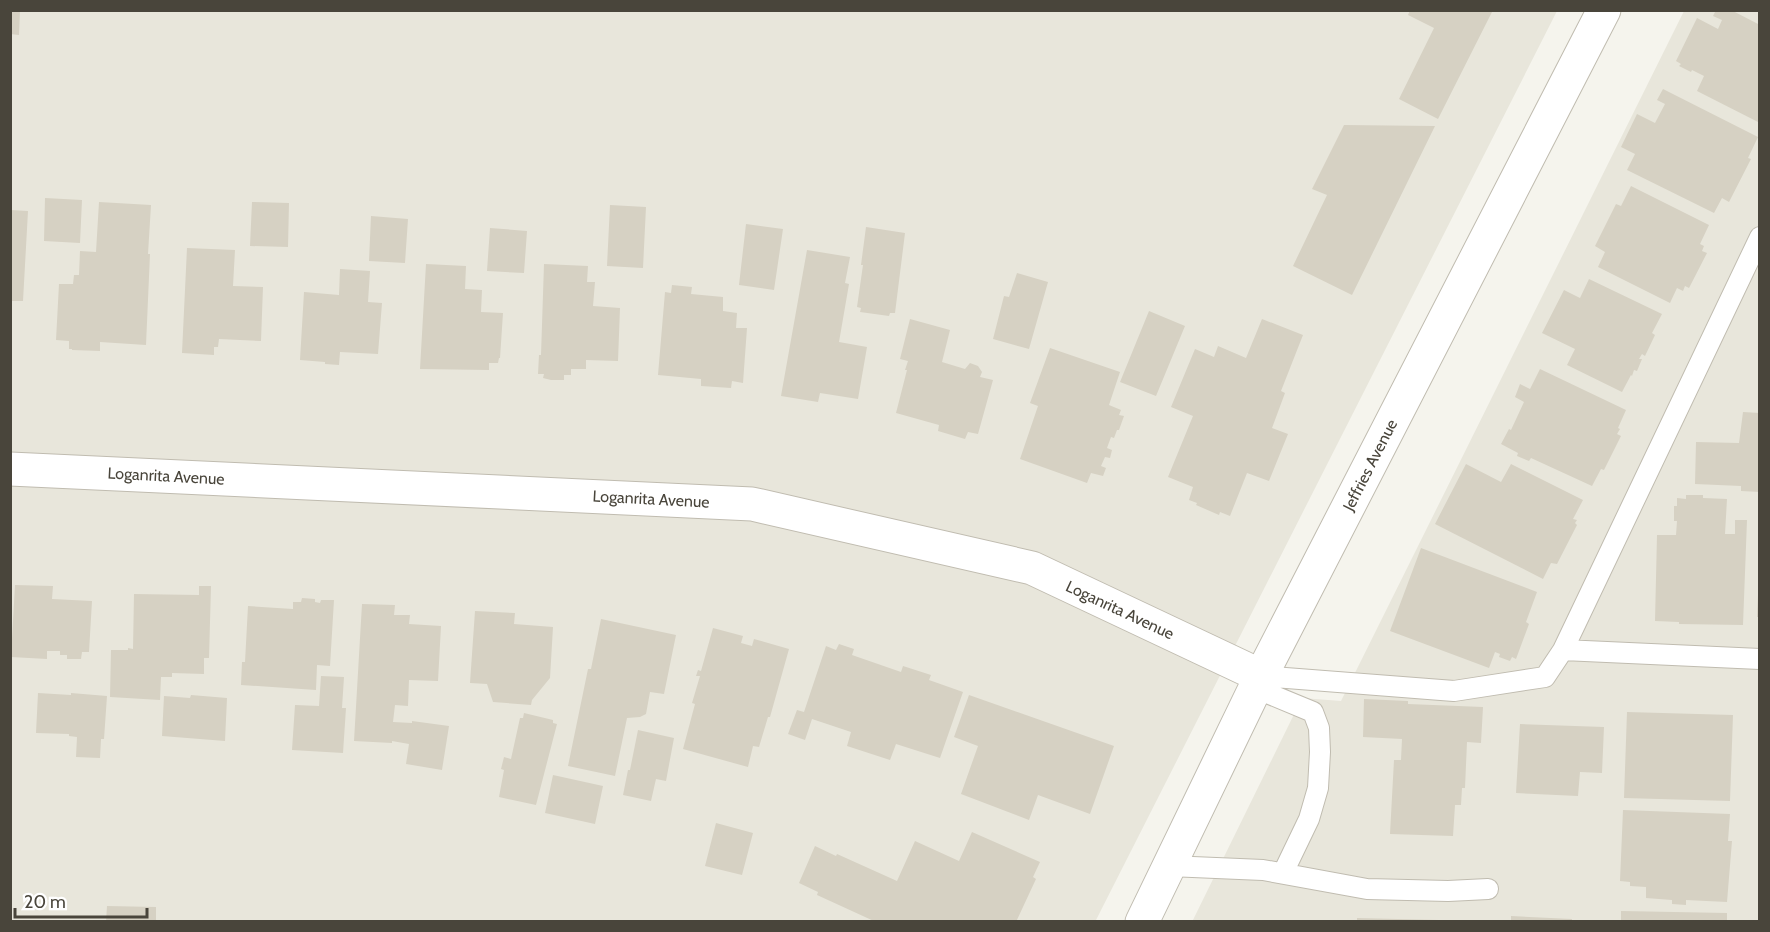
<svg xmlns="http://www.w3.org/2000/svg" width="1770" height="932" font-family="Cabin,sans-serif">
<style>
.residential{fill:#e8e6db}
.building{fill:#d6d1c3}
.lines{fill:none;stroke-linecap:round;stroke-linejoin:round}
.lane-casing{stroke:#c0bcb0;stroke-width:22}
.street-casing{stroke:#c0bcb0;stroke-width:35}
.lane{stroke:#fff;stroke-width:20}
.street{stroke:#fff;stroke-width:33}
.labels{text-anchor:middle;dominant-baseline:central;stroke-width:5;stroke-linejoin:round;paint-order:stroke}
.street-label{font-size:16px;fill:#49453b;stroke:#fff}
</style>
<rect width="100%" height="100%" fill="#f5f4ed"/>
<path class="residential" d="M 10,11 L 1557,11 L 1095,922 L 11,921 Z
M 1684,11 L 1759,11 L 1759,921 L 1192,922 L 1302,698 L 1341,701 Z"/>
<path class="building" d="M 10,10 L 20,10 L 19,35 L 10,34 Z
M 1410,10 L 1493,10 L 1438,119 L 1399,99 L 1434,28 L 1408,15 Z
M 1716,10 L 1731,10 L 1760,25 L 1760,123 L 1697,91 L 1704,76 L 1692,70 L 1691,72 L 1679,66 L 1681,64 L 1676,61 L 1697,18 L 1718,29 L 1722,20 L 1713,16 Z
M 1663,89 L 1758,137 L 1748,158 L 1751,159 L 1729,202 L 1722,198 L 1714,213 L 1627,170 L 1635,154 L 1621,147 L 1637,114 L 1655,123 L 1665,104 L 1657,100 Z
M 1344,125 L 1435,126 L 1352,295 L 1293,266 L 1327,195 L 1312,189 Z
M 1631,186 L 1709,225 L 1700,244 L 1704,246 L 1702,251 L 1707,253 L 1689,288 L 1685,286 L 1683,291 L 1677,288 L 1670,303 L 1598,267 L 1605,252 L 1595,246 L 1616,204 L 1621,206 Z
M 45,198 L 82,200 L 80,243 L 44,241 Z
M 99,202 L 151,205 L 148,254 L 150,254 L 146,345 L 100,342 L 100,351 L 72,350 L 72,349 L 69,349 L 69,341 L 56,340 L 59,284 L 73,284 L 74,275 L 79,275 L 80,251 L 96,252 Z
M 252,202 L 289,203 L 288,247 L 250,246 Z
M 610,205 L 646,207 L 643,268 L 607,266 Z
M 10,210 L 28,211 L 23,301 L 10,301 Z
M 371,216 L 408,219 L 405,263 L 369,261 Z
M 746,224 L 783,229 L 774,290 L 739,285 Z
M 866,227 L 905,233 L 895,313 L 890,313 L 889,316 L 860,312 L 861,308 L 857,307 L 863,265 L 861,265 Z
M 490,228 L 527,231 L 524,273 L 487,271 Z
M 187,248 L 235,250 L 233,286 L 263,287 L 261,341 L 219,339 L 218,347 L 214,347 L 214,355 L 182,353 Z
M 807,250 L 850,257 L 845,283 L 849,284 L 839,342 L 867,347 L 858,399 L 820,393 L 818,402 L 781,396 Z
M 426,264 L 466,266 L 465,289 L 482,290 L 481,312 L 503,313 L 500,358 L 499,358 L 498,363 L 489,363 L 489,370 L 420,369 Z
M 544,264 L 588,266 L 587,282 L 595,282 L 593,306 L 620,308 L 618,361 L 586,360 L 586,369 L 571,369 L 571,375 L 564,375 L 564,380 L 551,380 L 543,378 L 544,374 L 538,374 L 539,355 L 541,355 Z
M 340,269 L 370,271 L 368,302 L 382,303 L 378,354 L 340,352 L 339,365 L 325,364 L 325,362 L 300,360 L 304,292 L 339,295 Z
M 1017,273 L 1048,282 L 1029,349 L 993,339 L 1004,296 L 1009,297 Z
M 1589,279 L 1662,314 L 1652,333 L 1655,335 L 1645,356 L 1642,354 L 1639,359 L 1642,359 L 1637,371 L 1634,370 L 1632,376 L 1631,375 L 1622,392 L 1567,365 L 1575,349 L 1542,333 L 1564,290 L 1580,298 Z
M 672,285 L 692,287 L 691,294 L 723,297 L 723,311 L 737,313 L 736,328 L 747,328 L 743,383 L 732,381 L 731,388 L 701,386 L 701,379 L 658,375 L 665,292 L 671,293 Z
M 1149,311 L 1185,326 L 1156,396 L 1120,382 Z
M 910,319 L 950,330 L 942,362 L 965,369 L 970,363 L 978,366 L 982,372 L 980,377 L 993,380 L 978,434 L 968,432 L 965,439 L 938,431 L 939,425 L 896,413 L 907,370 L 905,370 L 908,361 L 900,359 Z
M 1262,319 L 1303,335 L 1281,391 L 1285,393 L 1272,428 L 1288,434 L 1269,481 L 1247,473 L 1230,516 L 1220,512 L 1219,515 L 1196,505 L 1197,503 L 1189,500 L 1193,487 L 1168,477 L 1193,416 L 1171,407 L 1195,349 L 1214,357 L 1218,346 L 1246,358 Z
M 1050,348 L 1120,372 L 1109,405 L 1121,410 L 1119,415 L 1124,416 L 1119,430 L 1117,430 L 1114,438 L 1111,437 L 1107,448 L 1112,450 L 1110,458 L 1105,457 L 1101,466 L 1106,468 L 1103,476 L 1091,473 L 1087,483 L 1020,459 L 1038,406 L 1030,403 Z
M 1540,369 L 1626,410 L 1618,428 L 1620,429 L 1617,434 L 1621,436 L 1604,470 L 1601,469 L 1592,486 L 1531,458 L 1529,461 L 1517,456 L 1518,453 L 1501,444 L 1509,429 L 1511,430 L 1524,402 L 1515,397 L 1520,384 L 1530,389 Z
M 1743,412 L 1760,413 L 1760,492 L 1741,491 L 1741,486 L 1695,484 L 1696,442 L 1739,443 Z
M 1466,464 L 1501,482 L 1511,464 L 1583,500 L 1573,519 L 1577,520 L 1575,523 L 1577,525 L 1557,564 L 1551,563 L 1543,579 L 1435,524 Z
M 1686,495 L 1703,495 L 1703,498 L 1727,499 L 1725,534 L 1735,534 L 1735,520 L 1747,520 L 1743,625 L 1679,624 L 1679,622 L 1655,621 L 1657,535 L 1676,535 L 1677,521 L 1674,521 L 1674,506 L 1677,506 L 1677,498 L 1686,499 Z
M 1421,548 L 1537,592 L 1526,622 L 1529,624 L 1516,659 L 1512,657 L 1510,661 L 1499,657 L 1500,654 L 1495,652 L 1489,668 L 1390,631 Z
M 15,585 L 53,586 L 52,599 L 92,601 L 89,652 L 82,652 L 81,659 L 67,659 L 67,655 L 60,655 L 60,651 L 47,651 L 47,659 L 11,657 Z
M 199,586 L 211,586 L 209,658 L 204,658 L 204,674 L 172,673 L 172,677 L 161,677 L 160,700 L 110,697 L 111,650 L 128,650 L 128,648 L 133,649 L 134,594 L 199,595 Z
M 1758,595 L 1760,595 L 1760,617 L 1757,617 Z
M 302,598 L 315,599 L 315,602 L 320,603 L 321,600 L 334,600 L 330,666 L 317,665 L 316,690 L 241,685 L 242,662 L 245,662 L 248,606 L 293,609 L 293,602 L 301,602 Z
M 362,604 L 395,605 L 394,615 L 410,615 L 409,624 L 441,626 L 438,681 L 409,680 L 408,706 L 395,705 L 393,722 L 412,723 L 412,721 L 449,726 L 442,770 L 406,764 L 409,744 L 392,741 L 392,743 L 354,741 Z
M 475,611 L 515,613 L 514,624 L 553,627 L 550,678 L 532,700 L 531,705 L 493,702 L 487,684 L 470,683 Z
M 601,619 L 676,635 L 664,694 L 650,692 L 646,714 L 640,717 L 627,718 L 615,776 L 568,766 L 588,669 L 591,669 Z
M 713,628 L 743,636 L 741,643 L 752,646 L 754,639 L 789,649 L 770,717 L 768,717 L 759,747 L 753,746 L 748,767 L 683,749 L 695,704 L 692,703 L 700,676 L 696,676 L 698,670 L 701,671 Z
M 839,644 L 854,649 L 852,655 L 901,672 L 903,666 L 931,675 L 929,680 L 963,692 L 940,758 L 896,744 L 890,760 L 847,746 L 851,732 L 812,719 L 805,740 L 788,734 L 797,710 L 804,712 L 826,646 L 836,650 Z
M 321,676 L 344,677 L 342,708 L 346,708 L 343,753 L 292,750 L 295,705 L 319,706 Z
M 38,693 L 71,695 L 71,693 L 107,696 L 104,739 L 101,739 L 100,758 L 76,757 L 77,737 L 69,736 L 69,734 L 36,733 Z
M 191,695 L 227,698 L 225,741 L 162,736 L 164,696 L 190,698 Z
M 969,695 L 1114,746 L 1090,814 L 1038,795 L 1029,820 L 961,794 L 978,746 L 954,737 Z
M 1364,699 L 1408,701 L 1408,704 L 1483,707 L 1481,743 L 1467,742 L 1465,788 L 1462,788 L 1461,805 L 1455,805 L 1453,836 L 1390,834 L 1394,760 L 1401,760 L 1402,739 L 1363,737 Z
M 1627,712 L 1733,715 L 1730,801 L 1624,798 Z
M 524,713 L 553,720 L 553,723 L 557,724 L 536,805 L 499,797 L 504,770 L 501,769 L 504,757 L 511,759 L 520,718 L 523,718 Z
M 1520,724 L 1604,727 L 1602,773 L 1580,772 L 1578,796 L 1516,793 Z
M 638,730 L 674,738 L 666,781 L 656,779 L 651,801 L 623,795 L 628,770 L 630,770 Z
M 553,775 L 603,786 L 595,824 L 545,813 Z
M 1623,810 L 1730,814 L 1728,841 L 1732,841 L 1727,902 L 1686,900 L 1686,905 L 1672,904 L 1672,900 L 1646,898 L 1646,887 L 1630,886 L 1630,882 L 1620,881 Z
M 716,823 L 753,833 L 742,875 L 705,866 Z
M 972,832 L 1040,862 L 1033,877 L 1036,879 L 1016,922 L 876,922 L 817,895 L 818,892 L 799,883 L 815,846 L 836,856 L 837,854 L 897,881 L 915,841 L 959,861 Z
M 107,906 L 156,907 L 156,922 L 106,922 Z
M 1621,911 L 1727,913 L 1727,922 L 1621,922 Z
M 1511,916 L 1572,919 L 1572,922 L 1511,922 Z
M 1357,918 L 1439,920 L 1439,922 L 1357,922 Z"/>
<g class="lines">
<defs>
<path id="lane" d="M 1760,237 L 1563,650 L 1760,659
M 1261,676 L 1454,691 L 1545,677 L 1563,650
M 1255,688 L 1313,712 L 1319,728 L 1320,752 L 1318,788 L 1309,819 L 1283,873
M 1169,866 L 1263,870 L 1367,889 L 1448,891 L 1488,889"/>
<path id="street" d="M 10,469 L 752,504 L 1032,568 L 1261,676
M 1142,922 L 1261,676 L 1604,10"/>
</defs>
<use href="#lane" class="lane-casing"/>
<use href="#street" class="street-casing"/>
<use href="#lane" class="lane"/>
<use href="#street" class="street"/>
</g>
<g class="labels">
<g class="street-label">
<text transform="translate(1370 465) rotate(-63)">Jeffries Avenue</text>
<text transform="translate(166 476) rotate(3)">Loganrita Avenue</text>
<text transform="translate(651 499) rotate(3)">Loganrita Avenue</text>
<text transform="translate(1120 610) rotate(25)">Loganrita Avenue</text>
</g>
</g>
<rect width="1770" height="932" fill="none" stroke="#49453b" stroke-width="24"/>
<path d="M15 908v9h132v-9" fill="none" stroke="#49453b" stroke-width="3"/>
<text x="24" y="908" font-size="18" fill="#49453b" stroke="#ffffff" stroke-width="4.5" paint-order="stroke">20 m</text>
</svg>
